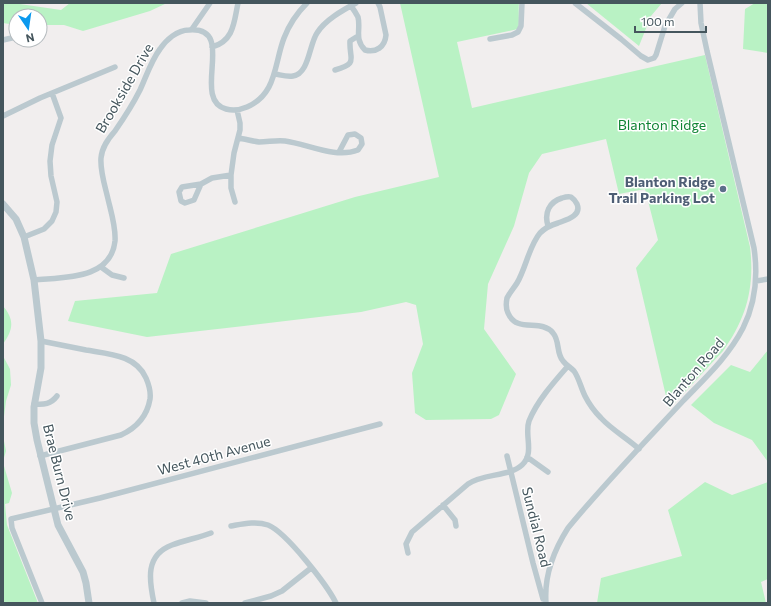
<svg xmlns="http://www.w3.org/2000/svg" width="771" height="606" font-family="Commissioner,sans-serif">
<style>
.green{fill:#b9f2c4}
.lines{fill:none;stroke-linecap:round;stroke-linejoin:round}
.minor{stroke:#bbc9cf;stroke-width:5.5}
.tertiary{stroke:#bbc9cf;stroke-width:7}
.service-dot{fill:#5c6f8a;stroke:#fff;stroke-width:1.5}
.labels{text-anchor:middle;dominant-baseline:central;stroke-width:3;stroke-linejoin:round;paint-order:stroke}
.street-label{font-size:14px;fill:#45565d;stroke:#fff}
.park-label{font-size:14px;fill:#0f8434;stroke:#fff}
.service-label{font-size:14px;font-weight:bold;fill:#4e5e75;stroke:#fff;text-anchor:end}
</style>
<rect width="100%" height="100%" fill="#f1eeee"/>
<path class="green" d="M 3,3 L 13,3 L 61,10 L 70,3 L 167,3 L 150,11 L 83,31 L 64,25 L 40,25 L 40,16 L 16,16 L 16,25 L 3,23 Z
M 400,3 L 519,3 C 518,12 520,21 518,29 L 457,42 L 472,108 L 705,55 L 750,247 C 755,288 746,319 723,351 L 669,409 L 636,268 L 658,240 L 645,189 L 619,194 L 606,139 L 542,154 L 529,173 L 514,226 L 488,284 L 484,329 L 516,374 L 499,415 L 491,419 L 426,420 L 415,413 L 412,373 L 423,344 L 416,305 L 406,302 L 361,312 L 244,326 L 147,337 L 68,321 L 75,301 L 157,293 L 171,254 L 355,197 L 439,177 Z
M 586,3 L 662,3 L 651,16 L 639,46 Z
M 755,3 L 768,3 L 768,53 L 743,49 L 745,9 Z
M 3,306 C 15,320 13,330 3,344 Z
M 768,350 L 768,462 L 752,440 L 714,423 L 691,405 L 731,365 L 750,372 Z
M 3,356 L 10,369 L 11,385 L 6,401 L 3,424 Z
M 3,436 L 6,451 L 3,461 L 4,466 L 12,493 L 9,503 L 5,504 L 7,525 L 38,603 L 3,603 Z
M 705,482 L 732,495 L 768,482 L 768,579 L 761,582 L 766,603 L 597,603 L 601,578 L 682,556 L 668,510 Z"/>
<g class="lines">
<path class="minor" d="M 575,3 L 621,39 L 641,56 L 648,60 L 654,58 L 656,55 L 665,26 L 675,9 L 682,3
M 351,6 C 354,10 356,13 358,17 C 361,29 354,39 365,50 C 376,53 385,47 386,35 L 380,7 L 378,3
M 192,29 L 210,3
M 40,34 L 43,34
M 490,39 L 512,35 L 518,32 L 521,26 L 522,3
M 3,40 L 16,37
M 212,47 C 234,41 234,22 238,3
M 335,70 C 359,63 349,60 350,41 L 358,36
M 275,74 C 281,75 287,77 293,76 C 309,74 309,45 317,33 C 325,20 343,10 356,3
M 3,116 L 40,98 L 115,67
M 238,138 C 245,139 252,141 259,142 C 268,142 276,140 285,141 C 308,144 335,159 358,150 L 362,144 L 361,138 L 355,134 L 348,135 L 339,152
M 201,184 L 194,200 L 185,203 L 181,201 L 179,192 L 182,187 L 201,184 L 212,178 L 231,175
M 235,202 L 231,188 L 231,175 L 234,153 L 240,130 L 240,123 L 237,110
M 548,226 C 544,213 549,202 562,198 C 565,197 568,196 571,197 C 574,199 576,202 577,204 C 582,216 566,220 558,223 C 551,225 545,228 540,233 C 529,246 526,268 517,283 C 514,288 510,292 507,298 C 506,303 506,309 508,313 C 517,334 541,318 553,333 C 560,341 556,353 563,361 C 566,365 570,367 574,371 C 579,378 581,388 585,396 C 589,404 595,412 601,418 C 612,430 627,438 639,449
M 24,237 L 44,229 L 52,221 L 56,212 L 57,202 L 51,176 L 50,161 L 52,145 L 61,118 L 52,93
M 101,267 L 112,275 L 124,278
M 34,280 C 63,277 111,280 115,241 C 116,227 111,212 108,199 C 105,186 100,171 101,158 C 102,147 108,139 115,131 C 124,118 133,104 140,90 C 146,77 151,61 160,49 C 166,40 177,30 189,30 C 238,26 190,99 226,109 C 233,111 240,110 247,107 C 277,94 274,64 284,38 C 289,25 297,13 307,3
M 756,281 L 768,279
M 34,404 C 44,405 51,404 57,396
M 40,456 L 121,435 C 136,428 147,417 150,399 C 151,392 149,385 146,378 C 136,355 109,354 86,350 C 71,347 56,344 41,341
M 507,456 L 533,563 L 543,599
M 527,457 L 548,472
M 443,505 L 455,520 L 456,526
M 231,526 C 243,524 256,521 268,525 C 286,532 327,585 336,603
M 408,553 L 406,544 L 412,532 L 468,484 C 484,473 509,477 522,465 C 535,453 524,435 529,421 C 537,401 554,382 568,366
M 42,603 L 12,528 L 11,519 L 100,498 L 380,424
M 154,603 C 149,580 145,555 172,545 C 185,540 198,538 211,533
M 182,603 L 190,601 L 206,603
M 245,603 L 271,596 L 282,591 L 311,568
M 546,603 C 544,576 554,550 568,528 C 604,484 644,443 683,401 C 705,378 728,357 743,328 C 755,304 758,275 754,248 L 707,51 L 701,23 L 700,3"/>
<path class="tertiary" d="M 3,204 L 16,219 L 24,237 L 34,280 L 41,341 L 41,368 L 34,407 L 34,423 L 37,440 L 58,525 L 83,572 L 86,583 L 89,603"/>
</g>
<circle class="service-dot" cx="723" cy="189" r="4"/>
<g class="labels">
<g class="street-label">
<text transform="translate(124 88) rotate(-60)">Brookside Drive</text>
<text transform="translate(693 372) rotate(-49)">Blanton Road</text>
<text transform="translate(214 455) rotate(-15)">West 40th Avenue</text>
<text transform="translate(60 472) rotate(76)">Brae Burn Drive</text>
<text transform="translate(537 527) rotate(76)">Sundial Road</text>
</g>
<g class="park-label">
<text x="662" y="124">Blanton Ridge</text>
</g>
<g class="service-label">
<text x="715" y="181">Blanton Ridge<tspan x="715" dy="16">Trail Parking Lot</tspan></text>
</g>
</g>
<rect width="771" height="606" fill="none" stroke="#45565d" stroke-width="8"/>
<g transform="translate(28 28) rotate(167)"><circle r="19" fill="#ffffff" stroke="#b5bbbe"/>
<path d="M0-3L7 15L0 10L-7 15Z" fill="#0b99ee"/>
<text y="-6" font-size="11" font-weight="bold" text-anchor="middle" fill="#45565d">N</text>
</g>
<path d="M635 26v6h71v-6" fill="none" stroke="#45565d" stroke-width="2"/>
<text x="641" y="26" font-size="12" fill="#45565d" stroke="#ffffff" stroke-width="3" paint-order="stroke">100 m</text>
</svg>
